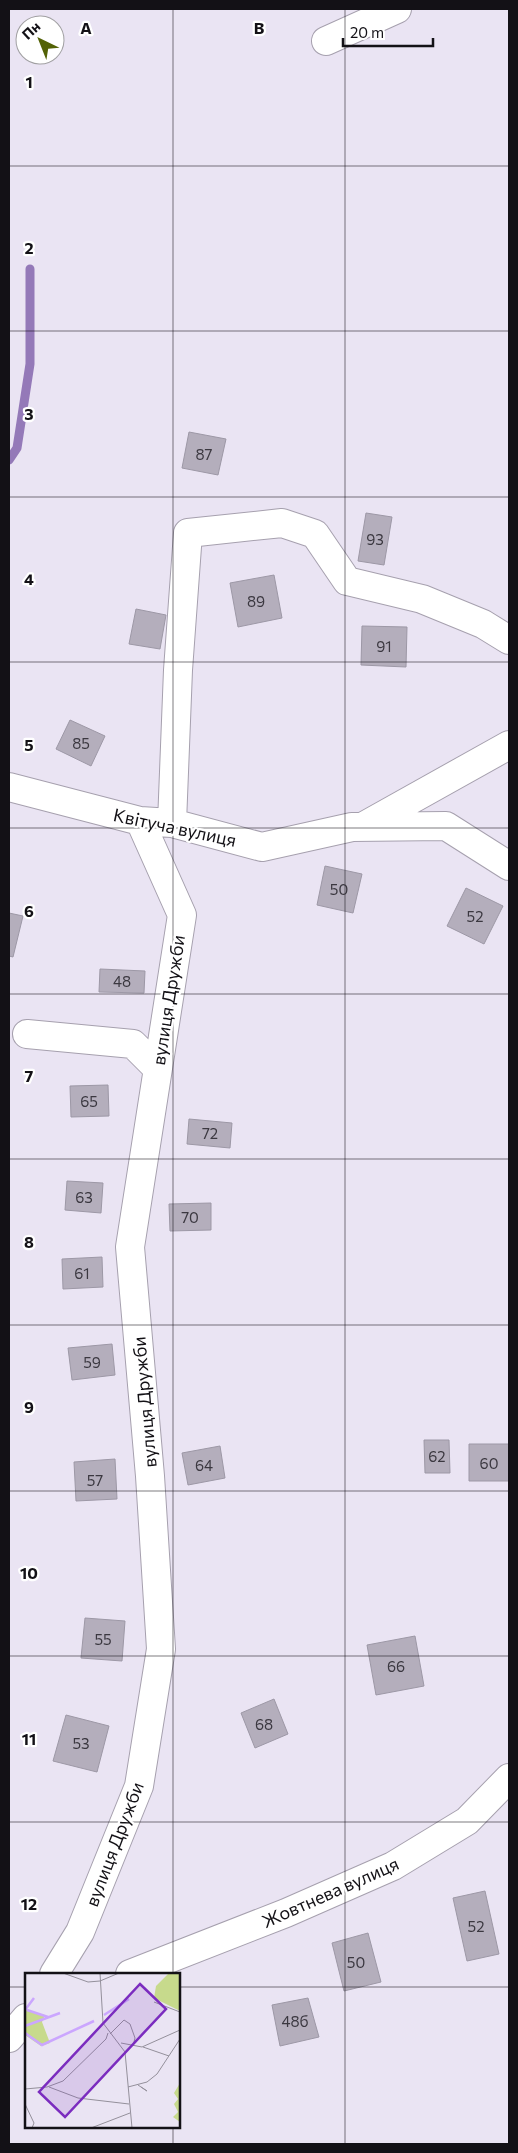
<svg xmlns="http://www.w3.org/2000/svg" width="518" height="2153" font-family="Commissioner,sans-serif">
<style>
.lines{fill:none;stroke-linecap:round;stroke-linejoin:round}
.stream{stroke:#9479b8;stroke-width:9}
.building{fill:#b4aebc;stroke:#9d98a6}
.minor-casing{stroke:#a6a0ae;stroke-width:30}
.minor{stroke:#fff;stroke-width:28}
.grid{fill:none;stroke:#131116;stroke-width:1;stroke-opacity:0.55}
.labels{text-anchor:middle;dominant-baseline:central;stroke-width:4.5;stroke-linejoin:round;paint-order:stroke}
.number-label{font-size:15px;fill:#3b3840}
.street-label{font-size:18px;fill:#131116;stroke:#fff}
.inset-river{fill:none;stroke:#cba6fe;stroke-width:2.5}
.inset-road{fill:none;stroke:#94909b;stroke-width:1}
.view{fill:#7b2cbf;fill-opacity:0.15;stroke:#7b2cbf;stroke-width:2.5}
.inset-edge{fill:none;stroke:#131116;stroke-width:2.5}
.grid-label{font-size:16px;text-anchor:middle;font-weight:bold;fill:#131116;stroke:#fff;stroke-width:4.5;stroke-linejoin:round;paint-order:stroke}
</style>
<rect width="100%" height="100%" fill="#eae4f3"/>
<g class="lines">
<path class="stream" d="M 9,460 L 17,448 L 30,364 L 30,269"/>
</g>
<path class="building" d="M 189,432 L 226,439 L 218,475 L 182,468 Z
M 366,513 L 392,517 L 384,565 L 358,561 Z
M 274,575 L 282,618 L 238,627 L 230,583 Z
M 136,609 L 166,615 L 160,649 L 129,644 Z
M 362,626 L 407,627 L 406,667 L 361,665 Z
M 70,720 L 105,736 L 91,766 L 56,749 Z
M 325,866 L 362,874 L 353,913 L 317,905 Z
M 466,888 L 503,906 L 484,944 L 447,926 Z
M 9,913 L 23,916 L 13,957 L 9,956 Z
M 100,969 L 145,971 L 144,993 L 99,992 Z
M 108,1085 L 109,1116 L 71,1117 L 70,1086 Z
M 189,1119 L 232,1123 L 230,1148 L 187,1144 Z
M 67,1181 L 103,1183 L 101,1213 L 65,1210 Z
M 211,1203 L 211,1230 L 170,1231 L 169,1204 Z
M 102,1257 L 103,1287 L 63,1289 L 62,1259 Z
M 112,1344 L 115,1375 L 72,1380 L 68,1348 Z
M 424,1440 L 449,1440 L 450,1473 L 425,1473 Z
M 469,1444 L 509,1444 L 509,1481 L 469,1481 Z
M 220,1446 L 225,1478 L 188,1485 L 182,1453 Z
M 115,1459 L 117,1499 L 76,1501 L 74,1462 Z
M 85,1618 L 125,1621 L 122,1661 L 81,1658 Z
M 415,1636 L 424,1686 L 376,1695 L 367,1645 Z
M 274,1699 L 288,1734 L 255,1748 L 241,1713 Z
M 66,1715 L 109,1726 L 97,1772 L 53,1761 Z
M 485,1891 L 499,1954 L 467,1961 L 453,1898 Z
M 368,1933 L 381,1982 L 344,1991 L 332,1943 Z
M 308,1998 L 319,2037 L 280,2046 L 272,2005 Z"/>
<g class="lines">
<defs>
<path id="minor" d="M 326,41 L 397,9
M 9,787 L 140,821 L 172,823 L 262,847 L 352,827 L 446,826 L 509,866
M 172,823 L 178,670 L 188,533 L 282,523 L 315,534 L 347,581 L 422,599 L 483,624 L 509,640
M 364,826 L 509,745
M 27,1034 L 133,1044 L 157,1068
M 54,1974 L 80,1932 L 139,1786 L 161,1649 L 150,1476 L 130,1247 L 182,915 L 140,821
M 130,1974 L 286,1913 L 393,1866 L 467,1821 L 509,1778
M 9,2038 L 26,2018"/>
</defs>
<use href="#minor" class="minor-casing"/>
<use href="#minor" class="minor"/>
</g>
<path class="grid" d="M 173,9 L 173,1974M 345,9 L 345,2144M 9,166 L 509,166M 9,331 L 509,331M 9,497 L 509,497M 9,662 L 509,662M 9,828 L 509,828M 9,994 L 509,994M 9,1159 L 509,1159M 9,1325 L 509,1325M 9,1491 L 509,1491M 9,1656 L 509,1656M 9,1822 L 509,1822M 9,1987 L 26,1987M 179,1987 L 509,1987M 173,2127 L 173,2144"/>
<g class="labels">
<g class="number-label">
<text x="204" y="454">87</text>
<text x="375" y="539">93</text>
<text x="256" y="601">89</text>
<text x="384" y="646">91</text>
<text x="81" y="743">85</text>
<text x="339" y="889">50</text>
<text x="475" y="916">52</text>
<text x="122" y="981">48</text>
<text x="89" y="1101">65</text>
<text x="210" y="1133">72</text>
<text x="84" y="1197">63</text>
<text x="190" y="1217">70</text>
<text x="82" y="1273">61</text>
<text x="92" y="1362">59</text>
<text x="437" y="1456">62</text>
<text x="489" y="1463">60</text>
<text x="204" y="1465">64</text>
<text x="95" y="1480">57</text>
<text x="103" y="1639">55</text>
<text x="396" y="1666">66</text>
<text x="264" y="1724">68</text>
<text x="81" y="1743">53</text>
<text x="476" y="1926">52</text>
<text x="356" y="1962">50</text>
<text x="295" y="2021">48б</text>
</g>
<g class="street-label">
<text transform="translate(175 827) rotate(12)">Квітуча вулиця</text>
<text transform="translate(168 1000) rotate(-81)">вулиця Дружби</text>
<text transform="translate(144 1402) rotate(-95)">вулиця Дружби</text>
<text transform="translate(114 1844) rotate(-69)">вулиця Дружби</text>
<text transform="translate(330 1892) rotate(-24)">Жовтнева вулиця</text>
</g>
</g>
<g transform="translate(25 1973)">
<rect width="155" height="155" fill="#eae4f3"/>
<path d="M 144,0 L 155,0 L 155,38 L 129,25 L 131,13 ZM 0,37 L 20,42 L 17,49 L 25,70 L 16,73 L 0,62 ZM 155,110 L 155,149 L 148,144 L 153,139 L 149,131 L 153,126 L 149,120 Z" fill="#c7da8c"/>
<path class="inset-river" d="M 0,37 L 9,25M 2,37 L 23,44M 79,42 L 104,26M 0,53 L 35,40M 0,60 L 17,72 L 69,48"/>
<path class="inset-road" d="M 38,0 L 63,9 L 75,8 L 94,0M 75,0 L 78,50 L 100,79 L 107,155M 129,29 L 155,39M 85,61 L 99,47 L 105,51 L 110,65 L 108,73M 96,70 L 117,74 L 155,57M 118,74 L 144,83M 113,112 L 122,118 L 116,114M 24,114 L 53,125 L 104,131M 103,114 L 122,109 L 132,101 L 155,66M 0,116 L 22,114 L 38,108 L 81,66 L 83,60M 0,131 L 9,150 L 7,155M 66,155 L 105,140"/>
<path class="view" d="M 115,11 L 141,36 L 40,144 L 14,119 Z"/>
<rect width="155" height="155" class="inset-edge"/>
</g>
<g class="grid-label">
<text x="86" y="34">A</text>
<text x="259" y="34">B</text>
<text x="29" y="88">1</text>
<text x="29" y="254">2</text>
<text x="29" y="420">3</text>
<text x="29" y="585">4</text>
<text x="29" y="751">5</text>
<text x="29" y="917">6</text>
<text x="29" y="1082">7</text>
<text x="29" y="1248">8</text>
<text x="29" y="1413">9</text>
<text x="29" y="1579">10</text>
<text x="29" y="1745">11</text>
<text x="29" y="1910">12</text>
</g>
<rect width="518" height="2153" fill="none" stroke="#131116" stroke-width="20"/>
<g transform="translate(40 40) rotate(317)"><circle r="24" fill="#ffffff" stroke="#a1a0a2"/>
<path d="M0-4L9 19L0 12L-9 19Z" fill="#536206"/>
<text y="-8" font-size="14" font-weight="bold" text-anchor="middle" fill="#131116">Пн</text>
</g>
<path d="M343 38v8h90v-8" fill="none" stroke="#131116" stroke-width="2.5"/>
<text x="350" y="38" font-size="15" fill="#131116" stroke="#ffffff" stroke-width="4" paint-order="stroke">20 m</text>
</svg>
